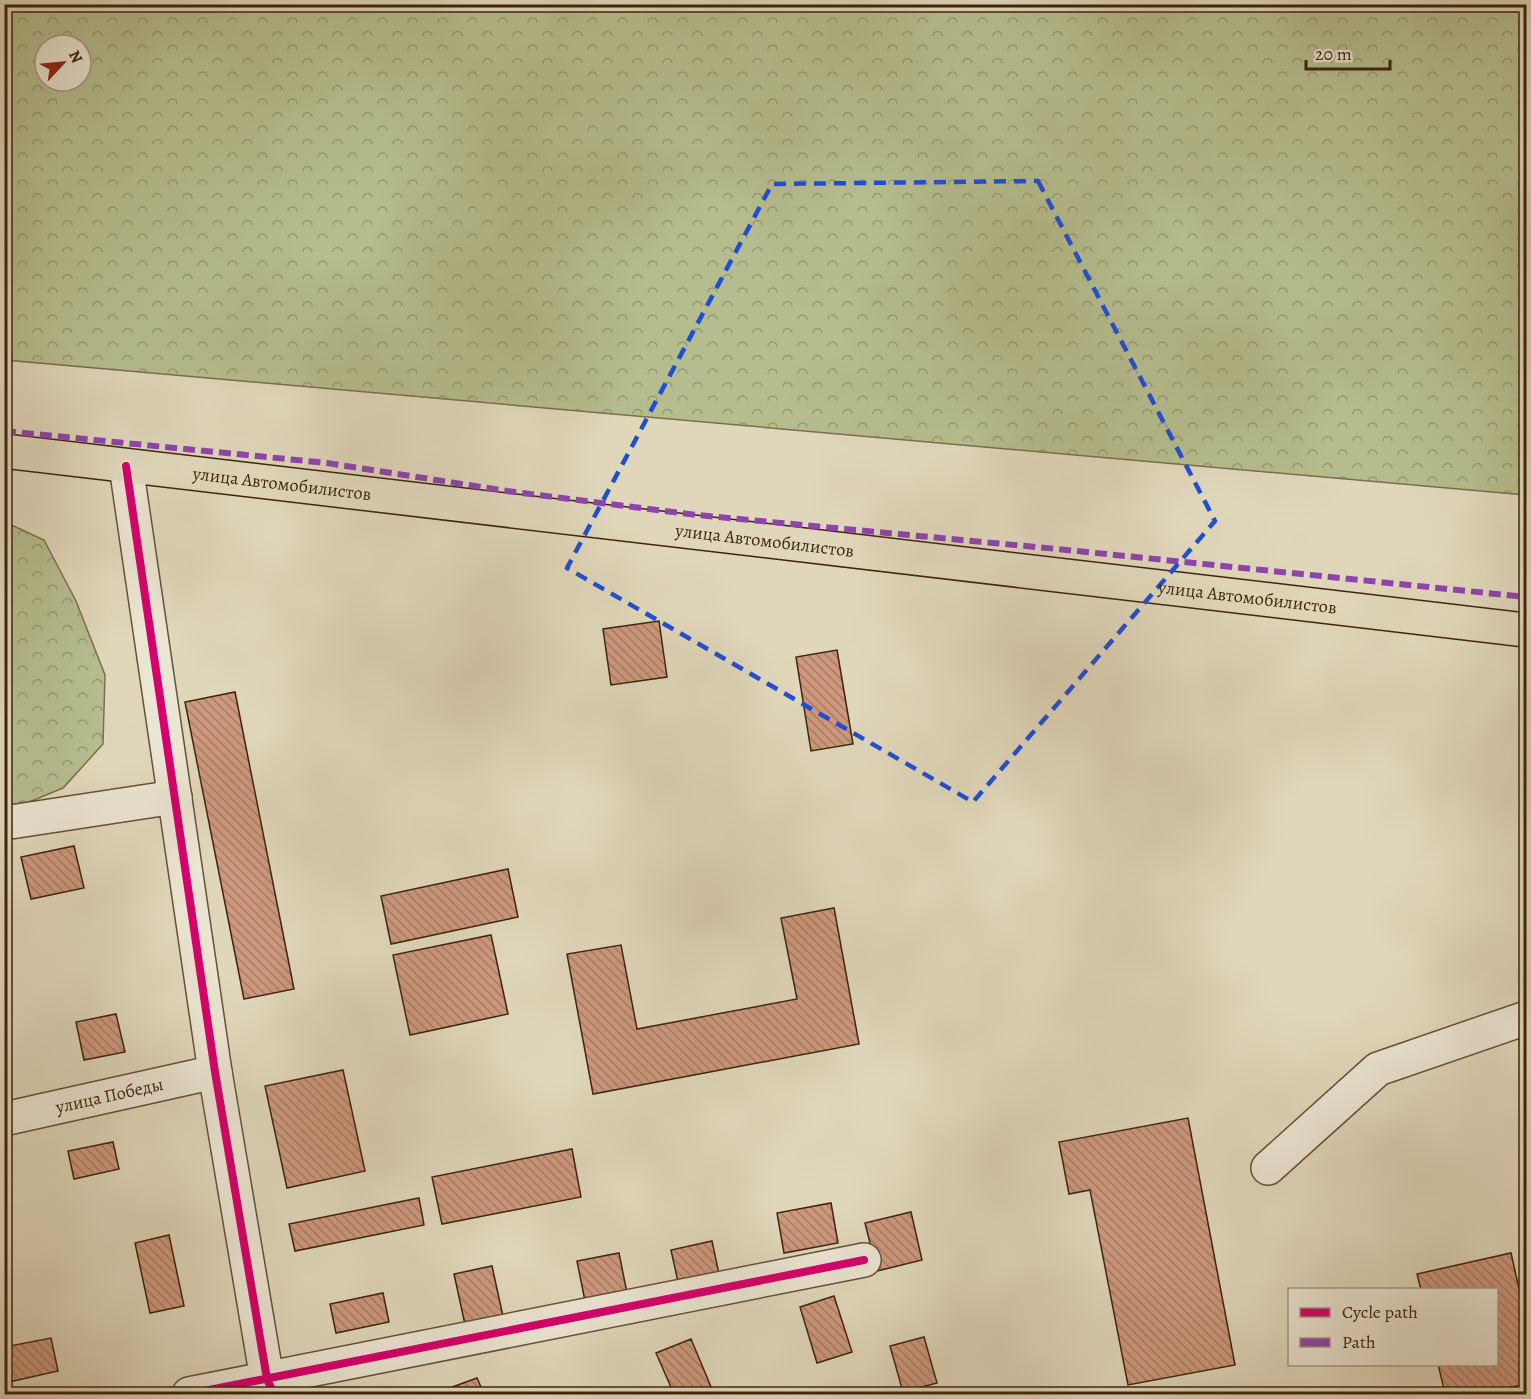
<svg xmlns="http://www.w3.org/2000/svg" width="1531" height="1399" font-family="Alegreya,serif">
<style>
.forest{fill:url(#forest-crowns);stroke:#79704c;stroke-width:1.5;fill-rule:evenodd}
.building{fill:url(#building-back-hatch);stroke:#3d240b;stroke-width:1.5}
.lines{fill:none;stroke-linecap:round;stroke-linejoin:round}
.minor-casing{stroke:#665137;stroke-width:36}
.major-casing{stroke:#3d240b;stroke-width:36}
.minor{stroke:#ebe5d3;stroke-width:33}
.major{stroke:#e0d7bb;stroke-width:33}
.quiet{stroke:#8e44ad;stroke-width:6;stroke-dasharray:12 6;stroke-linecap:butt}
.cycleway-casing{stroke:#ebe5d3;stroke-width:11}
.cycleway{stroke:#d6006c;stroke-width:8}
.marked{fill:none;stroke:#1d4ed8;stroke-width:4.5;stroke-dasharray:12 8;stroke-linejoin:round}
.labels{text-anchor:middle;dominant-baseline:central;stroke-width:6;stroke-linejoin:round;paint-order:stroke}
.street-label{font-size:18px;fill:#3d240b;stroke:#ebe5d3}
</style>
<defs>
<pattern id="forest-crowns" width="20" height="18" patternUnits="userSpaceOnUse" patternTransform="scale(1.5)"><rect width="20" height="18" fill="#b5bd8e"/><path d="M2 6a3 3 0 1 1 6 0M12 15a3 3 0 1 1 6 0" fill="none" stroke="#949972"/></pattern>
<pattern id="building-back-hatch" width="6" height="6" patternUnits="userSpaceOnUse" patternTransform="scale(1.5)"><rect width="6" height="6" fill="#cd987d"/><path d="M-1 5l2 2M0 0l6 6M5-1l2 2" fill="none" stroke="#a87c65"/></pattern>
</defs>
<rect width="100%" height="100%" fill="#e0d7bb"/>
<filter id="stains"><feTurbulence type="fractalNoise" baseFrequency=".00333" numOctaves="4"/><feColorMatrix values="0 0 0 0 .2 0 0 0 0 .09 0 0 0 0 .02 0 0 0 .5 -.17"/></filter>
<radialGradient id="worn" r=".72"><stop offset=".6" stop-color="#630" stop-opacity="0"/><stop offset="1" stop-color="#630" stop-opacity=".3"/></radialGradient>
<path class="forest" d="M 4,5 L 1526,5 L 1526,495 L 5,360 ZM 45,45 L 81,45 L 81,81 L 45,81 Z
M 5,522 L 44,540 L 76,601 L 105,675 L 103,744 L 63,788 L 5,812 Z"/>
<path class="building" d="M 659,621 L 667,677 L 611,685 L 603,629 Z
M 837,650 L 853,744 L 811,751 L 796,657 Z
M 235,692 L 294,989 L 244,999 L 185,702 Z
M 74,846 L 84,888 L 31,899 L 21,857 Z
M 508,869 L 518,917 L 391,944 L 381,896 Z
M 834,908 L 859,1044 L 593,1094 L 567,954 L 621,945 L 637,1029 L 797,999 L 781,918 Z
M 491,935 L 508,1014 L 410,1035 L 393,955 Z
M 116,1014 L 125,1052 L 84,1060 L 76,1022 Z
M 343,1070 L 365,1171 L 287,1188 L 265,1086 Z
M 1188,1118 L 1235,1365 L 1128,1385 L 1090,1190 L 1069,1194 L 1059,1142 Z
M 113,1142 L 119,1169 L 74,1179 L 68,1151 Z
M 572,1149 L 581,1197 L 442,1224 L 432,1177 Z
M 419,1198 L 424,1225 L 295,1251 L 289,1224 Z
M 831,1203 L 838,1243 L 784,1253 L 777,1213 Z
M 911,1212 L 922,1260 L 877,1271 L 865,1223 Z
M 169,1235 L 184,1306 L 150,1313 L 135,1243 Z
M 712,1241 L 719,1274 L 678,1282 L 671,1250 Z
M 619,1253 L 627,1293 L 585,1301 L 577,1261 Z
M 1511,1253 L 1526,1320 L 1526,1384 L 1479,1394 L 1445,1394 L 1438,1364 L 1496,1364 L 1496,1290 L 1421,1290 L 1417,1274 Z
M 492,1266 L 504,1321 L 466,1329 L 454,1274 Z
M 383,1293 L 389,1322 L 336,1333 L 330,1304 Z
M 834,1296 L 852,1352 L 817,1363 L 800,1307 Z
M 924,1337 L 937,1383 L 903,1392 L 890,1346 Z
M 51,1338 L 58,1371 L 9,1382 L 4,1362 L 4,1347 Z
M 691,1339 L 714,1394 L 674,1394 L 656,1353 Z
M 477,1378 L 484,1394 L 433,1394 Z"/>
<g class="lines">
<defs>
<g id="minor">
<path d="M 126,466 L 215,1072 L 267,1379 L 274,1394"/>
<path d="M 4,823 L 175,797"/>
<path id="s1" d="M 4,1119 L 215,1072"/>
<path d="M 1268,1168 L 1378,1069 L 1526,1018"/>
<path d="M 189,1394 L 864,1260"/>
</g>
<g id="major">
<path id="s2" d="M 4,451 L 1526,630"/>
</g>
</defs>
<use href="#minor" class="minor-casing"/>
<use href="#major" class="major-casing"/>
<use href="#minor" class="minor"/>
<use href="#major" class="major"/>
<path class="quiet" d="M 4,431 L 327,463 L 507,491 L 697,515 L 1057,549 L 1526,597"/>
<defs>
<path id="cycleway" d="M 126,466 L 215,1072 L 267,1379 L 274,1394
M 189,1394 L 864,1260"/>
</defs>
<use href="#cycleway" class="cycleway-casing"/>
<use href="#cycleway" class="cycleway"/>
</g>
<path class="marked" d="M 1038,181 L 1215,521 L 973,802 L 567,568 L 772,184 Z"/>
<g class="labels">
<g class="street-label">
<text stroke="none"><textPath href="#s2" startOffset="280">улица Автомобилистов</textPath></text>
<text stroke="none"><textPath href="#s2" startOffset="766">улица Автомобилистов</textPath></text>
<text stroke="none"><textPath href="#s2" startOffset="1252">улица Автомобилистов</textPath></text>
<text stroke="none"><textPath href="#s1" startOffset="108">улица Победы</textPath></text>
</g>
</g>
<rect width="1531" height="1399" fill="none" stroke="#e0d7bb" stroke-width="24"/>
<rect x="6" y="6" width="1519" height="1387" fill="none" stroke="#3d240b" stroke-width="3"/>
<rect x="12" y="12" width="1507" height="1375" fill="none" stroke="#3d240b" stroke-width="1.5"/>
<rect x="1288" y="1288" width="210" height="78" fill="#ebe5d3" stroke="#a59883" stroke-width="1.5"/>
<rect x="1300" y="1308" width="30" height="9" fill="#d6006c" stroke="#a59883" stroke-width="1.5"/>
<text x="1342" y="1318" font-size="18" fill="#3d240b">Cycle path</text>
<rect x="1300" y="1338" width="30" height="9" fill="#8e44ad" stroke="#a59883" stroke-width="1.5"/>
<text x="1342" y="1348" font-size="18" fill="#3d240b">Path</text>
<g transform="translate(63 63) rotate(64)"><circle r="28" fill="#ebe5d3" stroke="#a59883" stroke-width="1.5"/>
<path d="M0-4.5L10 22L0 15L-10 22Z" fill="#8f2418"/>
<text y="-9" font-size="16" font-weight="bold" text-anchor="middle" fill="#3d240b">N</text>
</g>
<path d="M1306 60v9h84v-9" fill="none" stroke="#3d240b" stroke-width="3"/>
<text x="1315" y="60" font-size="18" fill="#3d240b" stroke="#ebe5d3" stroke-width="4.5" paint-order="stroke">20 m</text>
<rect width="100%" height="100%" filter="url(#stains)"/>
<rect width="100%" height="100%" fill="url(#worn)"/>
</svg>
